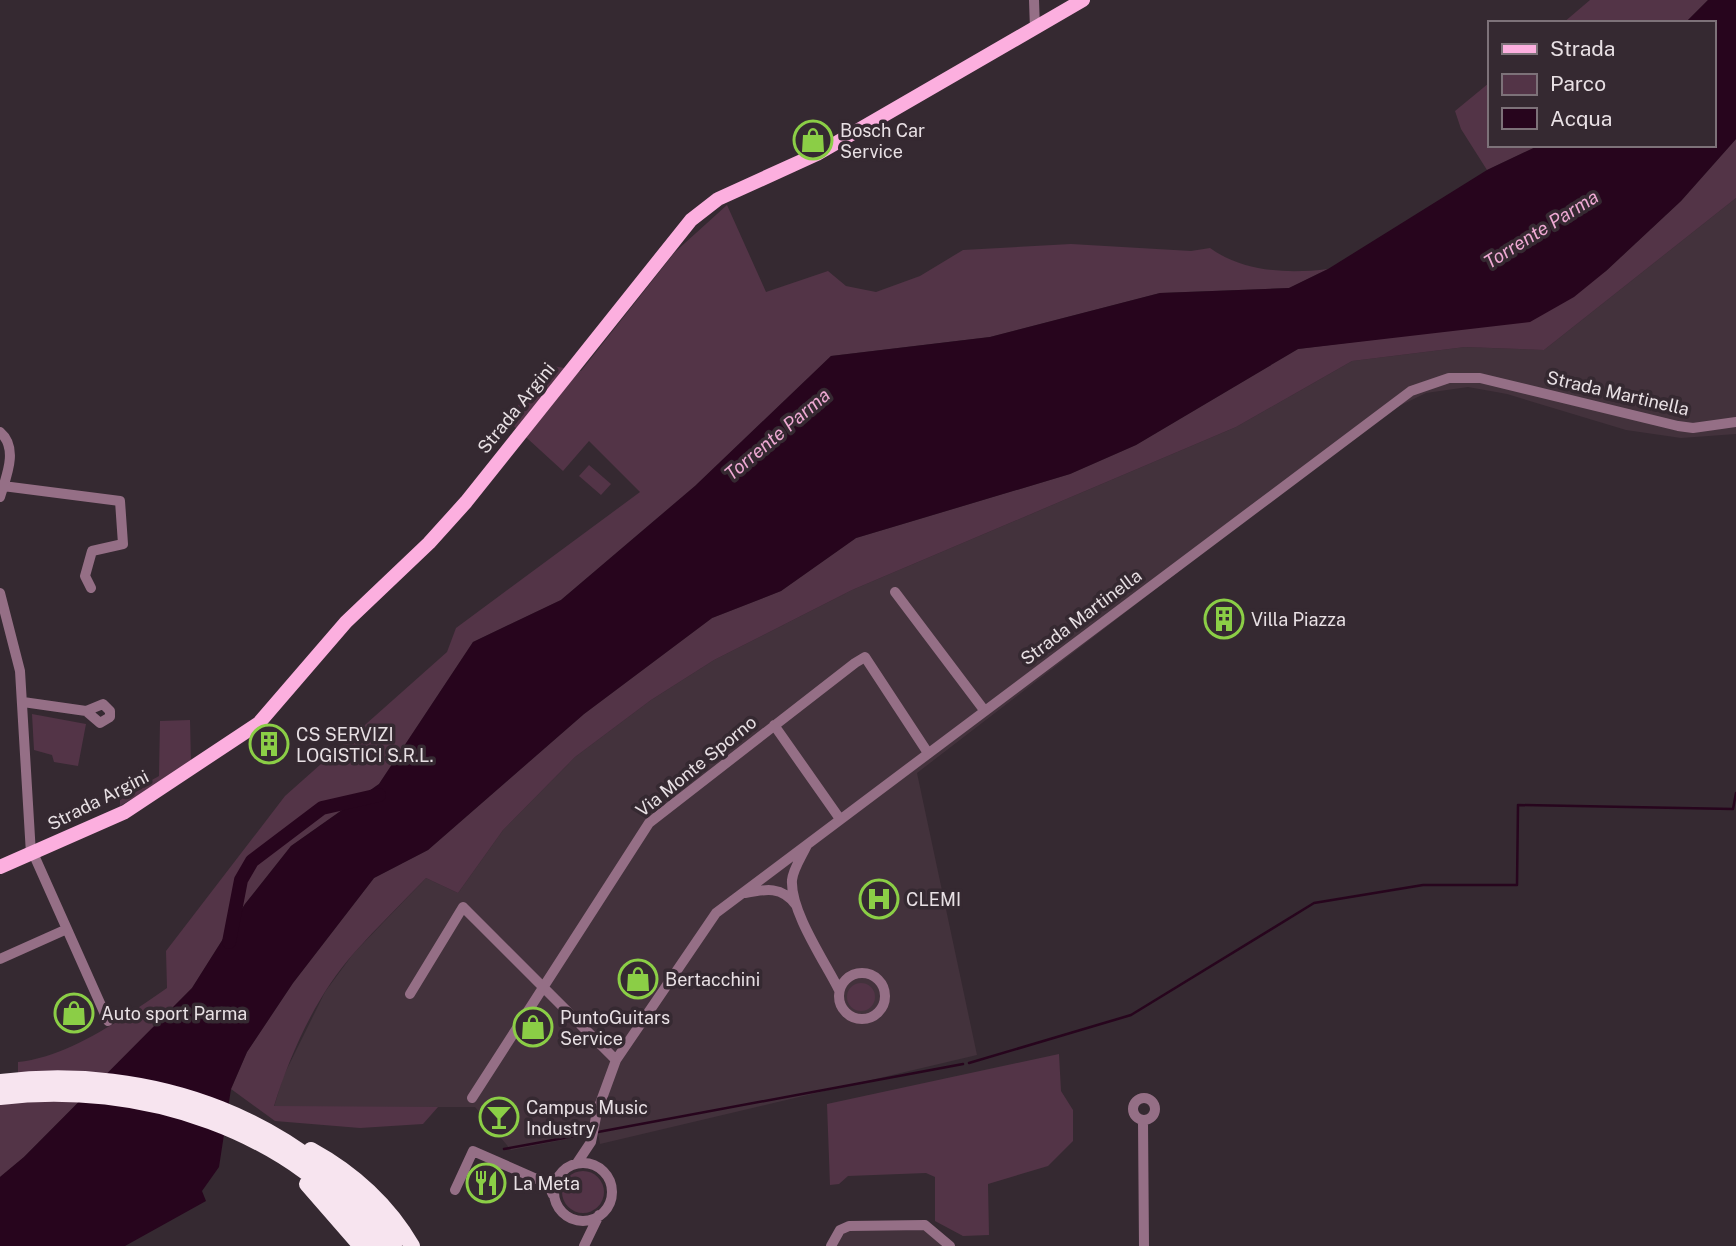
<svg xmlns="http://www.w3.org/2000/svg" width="1736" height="1246" font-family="'Public Sans',sans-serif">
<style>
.built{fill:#43323c}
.green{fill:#533447}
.water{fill:#27051d}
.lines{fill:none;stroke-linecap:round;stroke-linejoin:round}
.stream{stroke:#27051d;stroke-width:2.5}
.river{stroke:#27051d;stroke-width:14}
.minor{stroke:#956f86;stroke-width:10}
.major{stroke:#fcafdf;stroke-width:14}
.highway{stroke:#f7e4ef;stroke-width:16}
.labels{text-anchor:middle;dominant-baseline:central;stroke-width:7;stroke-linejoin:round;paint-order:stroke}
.poi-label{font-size:18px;fill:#e8e0e4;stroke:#352931;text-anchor:start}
.street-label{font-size:18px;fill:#e8e0e4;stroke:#352931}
.water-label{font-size:19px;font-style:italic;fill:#eea9d3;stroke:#352931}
</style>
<rect width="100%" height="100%" fill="#352931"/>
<path class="built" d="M 1736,198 L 1736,434 L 1681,438 L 1626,430 L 1507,394 L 1468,387 L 1426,393 L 1391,410 L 1331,454 L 917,773 L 977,1055 L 600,1144 L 598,1133 L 511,1150 L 475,1107 L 274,1107 L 283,1077 L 325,992 L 353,954 L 426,878 L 458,893 L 503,830 L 575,757 L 651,700 L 714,660 L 852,590 L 1236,427 L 1352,361 L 1465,347 L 1544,350 Z
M 852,1229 L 925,1230 L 945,1246 L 836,1246 L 846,1231 Z"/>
<path class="green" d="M 1590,0 L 1708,0 L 1685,23 L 1563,23 Z
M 1489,83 L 1489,145 L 1540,145 L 1487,170 L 1461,129 L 1455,111 Z
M 1736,139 L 1736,198 L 1544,350 L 1465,347 L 1352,361 L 1236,427 L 852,590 L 714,660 L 651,700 L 575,757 L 503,830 L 458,893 L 426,878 C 402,903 377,927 354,953 C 317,994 290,1054 274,1106 L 438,1107 L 423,1124 L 360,1128 L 275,1121 L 231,1089 L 247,1052 L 293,983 L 374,878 L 428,850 L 584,714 L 712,618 L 781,591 L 856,538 L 1070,474 L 1136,445 L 1298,349 L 1457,329 L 1606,271 L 1681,201 Z
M 727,205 L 766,292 L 828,271 L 846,286 L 876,292 L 920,276 L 963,250 L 1071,244 L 1191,251 L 1210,248 C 1243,272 1288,274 1328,269 L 1289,288 L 1160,293 L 990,337 L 831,356 L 695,486 L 561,600 L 473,642 L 379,784 L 291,846 L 245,904 L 192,988 L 24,1157 L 0,1177 L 0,1076 L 18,1074 L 18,1062 C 69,1057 125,1017 167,988 L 166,951 L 285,796 L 447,652 L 456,628 L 640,492 L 589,441 L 563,471 L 506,419 L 553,366 L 581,371 L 675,252 Z
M 589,465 L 611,484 L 601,495 L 579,476 Z
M 32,714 L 86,724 L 78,766 L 54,762 L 52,755 L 34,750 Z
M 190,720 L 191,764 L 120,806 L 120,798 L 159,776 L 160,721 Z
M847 997a14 14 0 1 1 28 0a14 14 0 1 1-28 0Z
M 1059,1054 L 1061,1091 L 1073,1110 L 1073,1141 L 1048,1166 L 988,1184 L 989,1235 L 963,1236 L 935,1221 L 935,1177 L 926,1173 L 848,1176 L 839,1184 L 830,1185 L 827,1104 Z
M562 1192a21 21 0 1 1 42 0a21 21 0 1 1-42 0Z"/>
<path class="water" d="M 1708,0 L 1736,0 L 1736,139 L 1681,201 L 1606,271 L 1574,297 L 1530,322 L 1298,349 L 1136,445 L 1070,474 L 856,538 L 781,591 L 712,618 L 584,714 L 428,850 L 374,878 L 293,983 L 247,1052 L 231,1089 L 219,1167 L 202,1191 L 206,1201 L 125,1246 L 0,1246 L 0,1177 L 24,1157 L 192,988 L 245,904 L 291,846 L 379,784 L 473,642 L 561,600 L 695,486 L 831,356 L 990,337 L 1160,293 L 1289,288 L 1328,269 L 1487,170 L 1540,145 L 1713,145 L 1713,23 L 1685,23 Z"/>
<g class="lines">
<path class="stream" d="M 969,1063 L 1131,1015 L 1314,903 L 1423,885 L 1517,885 L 1518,805 L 1733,809 L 1736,793
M 598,1132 L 963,1064
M 504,1149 L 586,1134"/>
<path class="river" d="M 229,942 L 241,880 L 252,861 L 322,808 L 379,795"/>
<path class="minor" d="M 1034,0 L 1035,29
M 0,432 C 19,448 6,477 0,497
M 3,486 L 120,501 L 123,544 L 92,551 L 85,576 L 91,588
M 895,592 L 984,710
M 0,593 L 20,671 L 31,854
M 23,702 L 86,711 L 103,704 L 110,711 L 110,717 L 100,723 L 86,711
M 774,725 L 840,819
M 807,845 C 802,856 793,869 792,880 C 790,911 825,962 839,990
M 33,853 L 108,1021
M 745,893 C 766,889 782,886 796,905
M 0,959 L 67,929
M839 996a23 23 0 1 1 46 0a23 23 0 1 1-46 0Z
M 410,994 L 463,907 L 616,1060
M1133 1109a11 11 0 1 1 22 0a11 11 0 1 1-22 0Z
M 472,1098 L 649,823 L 855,663 L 865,657 L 928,753
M 1143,1121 L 1144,1246
M 577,1163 L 591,1142 L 597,1112 L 616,1060 L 716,913 L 1411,391 L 1449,378 L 1480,378 L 1678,426 L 1693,428 L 1736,422
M554 1192a29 29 0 1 1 58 0a29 29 0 1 1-58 0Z
M 455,1190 L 473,1151 L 548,1184 L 553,1195
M 584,1246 L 599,1215
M 831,1246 L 840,1230 L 849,1226 L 925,1225 L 950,1246"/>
<path class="major" d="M 0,867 L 125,812 L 259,723 L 346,622 L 429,543 L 466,502 L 691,220 L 718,199 L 817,154 L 1083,0"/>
<path class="highway" d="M 0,1082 C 149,1063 308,1118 394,1246
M 0,1097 C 138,1080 296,1129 379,1246
M 311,1150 C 353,1173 388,1205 412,1246
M 307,1184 L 361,1246"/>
</g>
<defs>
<symbol id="shop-ring" viewBox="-11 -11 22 22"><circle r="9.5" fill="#352931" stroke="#8bce46" stroke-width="1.5"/><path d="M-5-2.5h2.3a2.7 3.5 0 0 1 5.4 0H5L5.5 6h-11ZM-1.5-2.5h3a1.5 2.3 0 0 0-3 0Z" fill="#8bce46"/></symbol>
<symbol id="building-ring" viewBox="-11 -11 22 22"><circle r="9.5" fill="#352931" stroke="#8bce46" stroke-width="1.5"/><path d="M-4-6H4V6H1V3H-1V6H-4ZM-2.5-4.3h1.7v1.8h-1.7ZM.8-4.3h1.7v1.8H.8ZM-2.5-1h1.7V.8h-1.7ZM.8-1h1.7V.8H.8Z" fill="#8bce46"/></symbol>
<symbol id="hospital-ring" viewBox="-11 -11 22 22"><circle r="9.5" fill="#352931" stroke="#8bce46" stroke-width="1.5"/><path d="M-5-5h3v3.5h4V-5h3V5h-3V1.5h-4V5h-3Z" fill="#8bce46"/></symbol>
<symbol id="bar-ring" viewBox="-11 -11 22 22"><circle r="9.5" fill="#352931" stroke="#8bce46" stroke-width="1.5"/><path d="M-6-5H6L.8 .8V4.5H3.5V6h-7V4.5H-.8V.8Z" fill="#8bce46"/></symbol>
<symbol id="restaurant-ring" viewBox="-11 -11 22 22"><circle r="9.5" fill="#352931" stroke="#8bce46" stroke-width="1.5"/><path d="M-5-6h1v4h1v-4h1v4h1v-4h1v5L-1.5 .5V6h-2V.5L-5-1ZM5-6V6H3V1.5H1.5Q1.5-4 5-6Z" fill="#8bce46"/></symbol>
</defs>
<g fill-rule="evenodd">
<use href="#shop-ring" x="791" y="118" width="44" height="44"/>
<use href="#building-ring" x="1202" y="597" width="44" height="44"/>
<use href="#building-ring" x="247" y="722" width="44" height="44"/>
<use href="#hospital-ring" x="857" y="877" width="44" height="44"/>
<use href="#shop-ring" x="616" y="957" width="44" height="44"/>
<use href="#shop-ring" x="52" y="991" width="44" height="44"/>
<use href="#shop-ring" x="511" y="1005" width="44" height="44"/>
<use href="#bar-ring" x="477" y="1095" width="44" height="44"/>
<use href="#restaurant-ring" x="464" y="1161" width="44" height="44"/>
</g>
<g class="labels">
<g class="poi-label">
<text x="840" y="130">Bosch Car<tspan x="840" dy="21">Service</tspan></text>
<text x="1251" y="619">Villa Piazza</text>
<text x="296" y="734">CS SERVIZI<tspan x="296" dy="21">LOGISTICI S.R.L.</tspan></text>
<text x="906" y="899">CLEMI</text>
<text x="665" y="979">Bertacchini</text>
<text x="101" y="1013">Auto sport Parma</text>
<text x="560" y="1017">PuntoGuitars<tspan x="560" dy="21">Service</tspan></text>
<text x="526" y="1107">Campus Music<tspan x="526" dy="21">Industry</tspan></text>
<text x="513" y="1183">La Meta</text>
</g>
<g class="street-label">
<text transform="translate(1618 393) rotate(13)">Strada Martinella</text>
<text transform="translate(516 408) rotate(-51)">Strada Argini</text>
<text transform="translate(1081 617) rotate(-37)">Strada Martinella</text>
<text transform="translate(696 766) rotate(-39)">Via Monte Sporno</text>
<text transform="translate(98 800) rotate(-27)">Strada Argini</text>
</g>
<g class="water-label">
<text transform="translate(1541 229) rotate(-32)">Torrente Parma</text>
<text transform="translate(777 434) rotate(-40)">Torrente Parma</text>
</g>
</g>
<rect x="1488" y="21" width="228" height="126" fill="#352931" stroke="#7d7279" stroke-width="2"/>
<rect x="1502" y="44" width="35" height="10" fill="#fcafdf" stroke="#7d7279" stroke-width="2"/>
<text x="1550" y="56" font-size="21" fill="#e8e0e4">Strada</text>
<rect x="1502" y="74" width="35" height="21" fill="#533447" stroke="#7d7279" stroke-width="2"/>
<text x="1550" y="91" font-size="21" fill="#e8e0e4">Parco</text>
<rect x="1502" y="108" width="35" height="21" fill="#27051d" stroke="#7d7279" stroke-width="2"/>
<text x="1550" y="126" font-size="21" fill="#e8e0e4">Acqua</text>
</svg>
